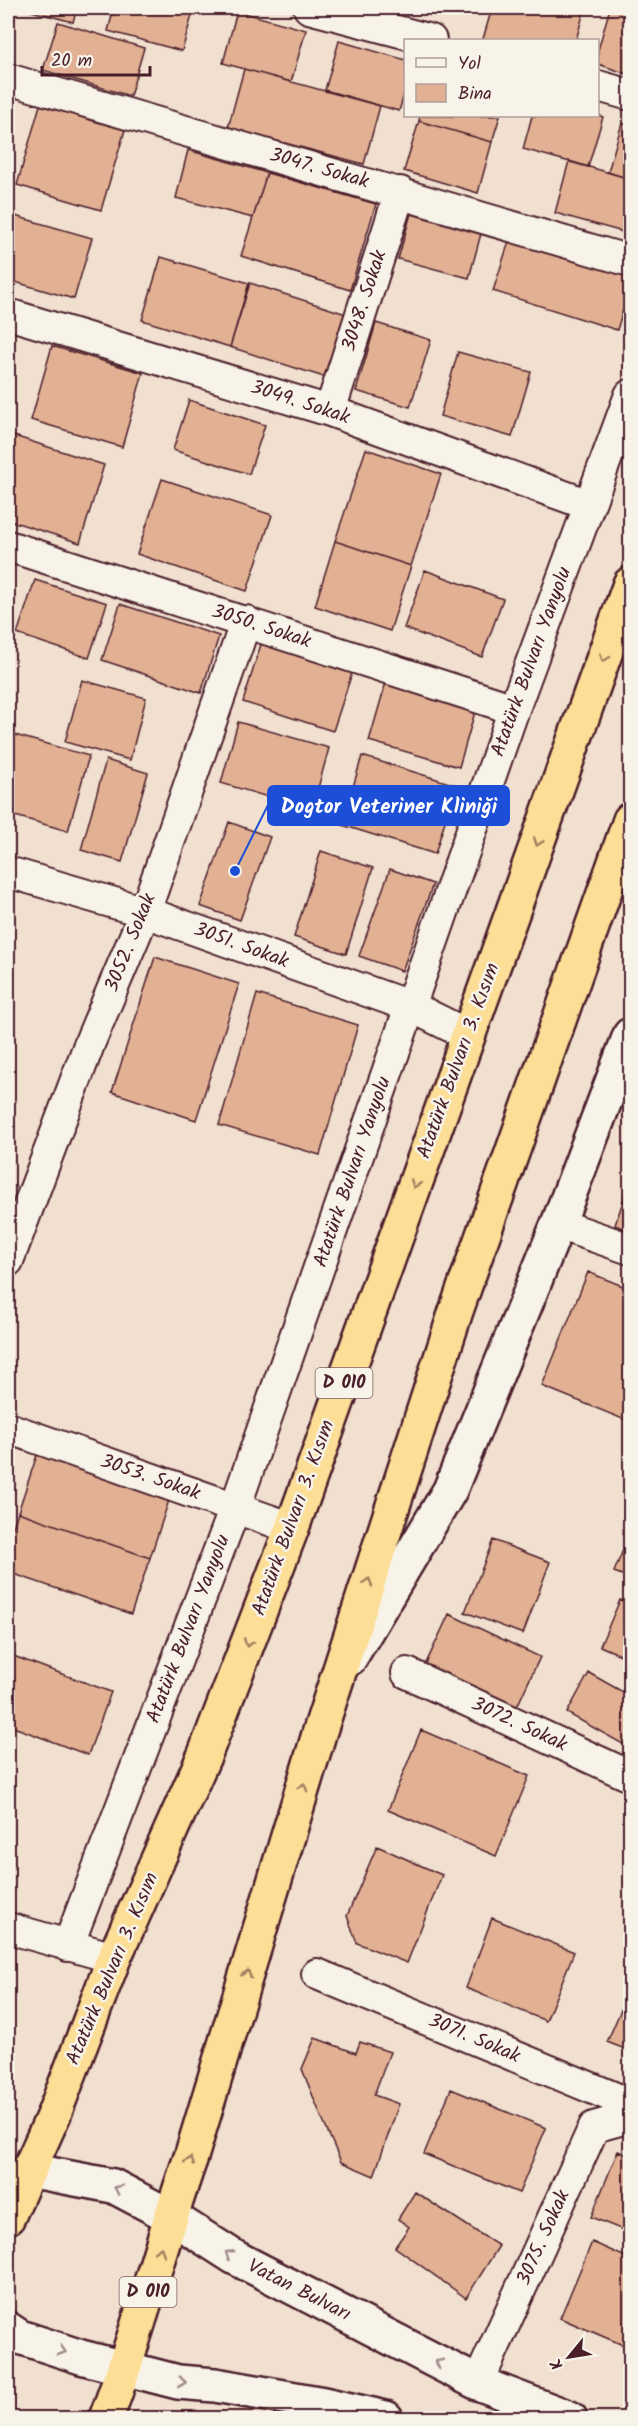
<svg xmlns="http://www.w3.org/2000/svg" width="638" height="2426" font-family="Kalam,sans-serif">
<style>
.building{fill:#e2b194;stroke:#4a1f2b;stroke-width:1.5}
.lines{fill:none;stroke-linecap:round;stroke-linejoin:round}
.street-casing{stroke:#4a1f2b;stroke-width:34}
.secondary-casing{stroke:#4a1f2b;stroke-width:38}
.highway-casing{stroke:#4a1f2b;stroke-width:38}
.street{stroke:#f7f3e8;stroke-width:30}
.secondary{stroke:#f7f3e8;stroke-width:33}
.highway{stroke:#fdde96;stroke-width:33}
.oneway{stroke:#a47e60}
.oneway2{stroke:#a0898a}
.labels{text-anchor:middle;dominant-baseline:central;stroke-width:5;stroke-linejoin:round;paint-order:stroke}
.shield{fill:#f7f3e8;stroke:#7e5f64;stroke-width:1.5}
.shield-label{font-size:18px;font-weight:bold;fill:#4a1f2b}
.street-label{font-size:20px;fill:#4a1f2b;stroke:#f7f3e8}
.leader{fill:none;stroke:#1d4ed8;stroke-width:2}
.callout-dot{fill:#1d4ed8;stroke:#f7f3e8;stroke-width:2}
.callout{fill:#1d4ed8;stroke:#1d4ed8;stroke-width:2}
.callout-label{font-size:21px;text-anchor:middle;font-weight:bold;fill:#fff}
</style>
<rect width="100%" height="100%" fill="#f1dfcf"/>
<filter id="ink" filterUnits="userSpaceOnUse"><feTurbulence type="fractalNoise" baseFrequency=".0167" numOctaves="2"/><feDisplacementMap in="SourceGraphic" scale="12" xChannelSelector="R" yChannelSelector="G"/><feConvolveMatrix kernelMatrix="1 2 1 2 8 2 1 2 1" color-interpolation-filters="sRGB"/></filter>
<g filter="url(#ink)">
<path class="building" d="M 20,8 L 77,8 L 73,22 Z
M 114,8 L 194,8 L 182,51 L 108,31 Z
M 492,8 L 585,8 L 576,40 L 490,40 L 483,39 Z
M 610,8 L 630,15 L 630,75 L 598,64 L 598,50 Z
M 237,11 L 306,30 L 291,82 L 223,63 Z
M 58,22 L 144,48 L 130,96 L 43,70 Z
M 339,41 L 406,60 L 406,88 L 399,111 L 325,90 Z
M 244,69 L 380,106 L 364,164 L 228,128 Z
M 40,105 L 125,130 L 101,210 L 17,185 Z
M 598,115 L 603,117 L 588,167 L 523,149 L 532,116 Z
M 420,116 L 500,116 L 492,142 L 419,121 Z
M 419,121 L 492,142 L 478,193 L 404,171 Z
M 622,123 L 630,126 L 630,179 L 608,172 Z
M 188,150 L 267,173 L 253,218 L 176,198 Z
M 569,161 L 630,179 L 630,234 L 555,213 Z
M 267,173 L 376,204 L 350,290 L 241,256 Z
M 412,210 L 482,230 L 469,278 L 398,259 Z
M 8,214 L 92,238 L 74,299 L 8,280 Z
M 511,235 L 630,273 L 630,287 L 617,330 L 493,291 Z
M 161,257 L 249,283 L 230,347 L 142,320 Z
M 250,283 L 346,314 L 327,378 L 230,347 Z
M 376,323 L 431,340 L 410,407 L 356,391 Z
M 52,346 L 143,373 L 122,447 L 31,420 Z
M 458,352 L 531,372 L 512,437 L 440,416 Z
M 189,400 L 265,425 L 249,474 L 173,450 Z
M 8,434 L 104,465 L 80,543 L 8,520 Z
M 366,449 L 441,474 L 411,566 L 335,541 Z
M 162,479 L 272,515 L 247,591 L 137,554 Z
M 335,541 L 411,566 L 390,631 L 315,606 Z
M 425,570 L 503,599 L 482,657 L 404,628 Z
M 35,580 L 107,603 L 89,658 L 17,634 Z
M 120,604 L 219,636 L 201,693 L 102,660 Z
M 262,641 L 353,670 L 333,731 L 243,702 Z
M 387,679 L 477,705 L 459,767 L 369,741 Z
M 82,680 L 146,698 L 130,760 L 65,742 Z
M 238,722 L 329,748 L 312,810 L 221,783 Z
M 8,733 L 89,756 L 68,831 L 8,814 Z
M 362,756 L 456,785 L 435,854 L 342,825 Z
M 106,760 L 148,773 L 122,862 L 81,850 Z
M 229,822 L 270,837 L 240,920 L 200,906 Z
M 321,851 L 373,868 L 346,954 L 294,937 Z
M 390,869 L 433,884 L 402,971 L 359,956 Z
M 155,957 L 239,984 L 196,1120 L 112,1092 Z
M 257,994 L 358,1025 L 320,1155 L 219,1125 Z
M 630,1180 L 630,1231 L 615,1225 Z
M 588,1272 L 630,1289 L 630,1422 L 542,1386 Z
M 39,1449 L 171,1494 L 150,1558 L 18,1512 Z
M 18,1512 L 150,1558 L 131,1614 L 8,1572 L 8,1542 Z
M 630,1533 L 630,1578 L 614,1572 Z
M 493,1540 L 550,1562 L 523,1634 L 465,1612 Z
M 620,1600 L 630,1604 L 630,1659 L 600,1646 Z
M 449,1614 L 540,1657 L 514,1713 L 423,1670 Z
M 8,1654 L 111,1692 L 88,1755 L 8,1725 Z
M 589,1673 L 630,1696 L 630,1748 L 567,1713 Z
M 421,1730 L 529,1776 L 496,1856 L 388,1810 Z
M 377,1846 L 442,1875 L 407,1963 L 357,1943 L 347,1916 Z
M 492,1918 L 574,1952 L 546,2021 L 466,1988 Z
M 630,1989 L 630,2051 L 607,2042 Z
M 315,2038 L 356,2053 L 360,2042 L 390,2052 L 374,2095 L 399,2104 L 374,2176 L 341,2162 L 323,2121 L 302,2069 Z
M 451,2089 L 546,2128 L 519,2193 L 424,2154 Z
M 618,2151 L 630,2156 L 630,2233 L 591,2217 Z
M 415,2192 L 499,2246 L 466,2298 L 395,2247 L 409,2227 L 398,2219 Z
M 592,2242 L 630,2259 L 630,2348 L 560,2318 Z"/>
<g class="lines">
<defs>
<path id="street" d="M 309,8 L 431,40
M 8,79 L 630,261
M 598,86 L 630,95
M 8,314 L 330,411 L 589,505
M 330,411 L 400,192
M 8,546 L 514,709
M 8,872 L 145,912 L 412,1007 L 468,1035
M 558,1224 L 630,1249
M 8,1261 L 90,1042 L 145,912 L 246,621
M 8,1428 L 292,1528
M 407,1673 L 630,1776
M 8,1928 L 114,1958
M 68,1946 L 235,1508 L 514,709 L 630,395
M 317,1974 L 630,2104
M 478,2383 L 594,2127 L 630,2117"/>
<path id="secondary" d="M 350,1658 L 450,1490 L 558,1224 L 630,1035
M 28,2170 L 113,2186 L 170,2216 L 234,2257 L 478,2383 L 570,2418
M 8,2329 L 20,2337 L 81,2357 L 178,2382 L 215,2385 L 324,2404 L 386,2418"/>
<path id="highway" d="M 8,2217 L 54,2114 L 114,1958 L 205,1754 L 292,1528 L 630,584
M 106,2418 C 139,2333 160,2243 191,2157 L 319,1734 L 456,1311 L 630,820"/>
</defs>
<use href="#street" class="street-casing"/>
<use href="#secondary" class="secondary-casing"/>
<use href="#highway" class="highway-casing"/>
<use href="#street" class="street"/>
<use href="#secondary" class="secondary"/>
<use href="#highway" class="highway"/>
</g>
<defs><path id="oneway-chevron" d="M-2-3.5L2.5 0L-2 3.5" fill="none" stroke-width="1.6" stroke-linecap="round" stroke-linejoin="round" transform="scale(1.5)"/></defs>
<g class="oneway">
<use href="#oneway-chevron" transform="translate(604 658) rotate(110)"/>
<use href="#oneway-chevron" transform="translate(538 842) rotate(110)"/>
<use href="#oneway-chevron" transform="translate(415 1184) rotate(110)"/>
<use href="#oneway-chevron" transform="translate(368 1582) rotate(-72)"/>
<use href="#oneway-chevron" transform="translate(248 1643) rotate(111)"/>
<use href="#oneway-chevron" transform="translate(303 1787) rotate(-73)"/>
<use href="#oneway-chevron" transform="translate(247 1974) rotate(-73)"/>
<use href="#oneway-chevron" transform="translate(190 2161) rotate(-71)"/>
<use href="#oneway-chevron" transform="translate(160 2251) rotate(-73)"/>
</g>
<g class="oneway2">
<use href="#oneway-chevron" transform="translate(118 2189) rotate(-156)"/>
<use href="#oneway-chevron" transform="translate(229 2254) rotate(-148)"/>
<use href="#oneway-chevron" transform="translate(62 2351) rotate(18)"/>
<use href="#oneway-chevron" transform="translate(439 2363) rotate(-153)"/>
<use href="#oneway-chevron" transform="translate(182 2382) rotate(7)"/>
</g>
</g>
<g class="labels">
<g class="shield">
<rect x="315.5" y="1368" width="57" height="30" rx="4.5"/>
<rect x="119.5" y="2277" width="57" height="30" rx="4.5"/>
</g>
<g class="shield-label">
<text x="344" y="1383">D 010</text>
<text x="148" y="2292">D 010</text>
</g>
<g class="street-label">
<text transform="translate(319 169) rotate(16)">3047. Sokak</text>
<text transform="translate(365 301) rotate(-72)">3048. Sokak</text>
<text transform="translate(300 403) rotate(18)">3049. Sokak</text>
<text transform="translate(261 627) rotate(18)">3050. Sokak</text>
<text transform="translate(532 662) rotate(-70)">Atatürk Bulvarı Yanyolu</text>
<text transform="translate(131 943) rotate(-68)">3052. Sokak</text>
<text transform="translate(241 946) rotate(20)">3051. Sokak</text>
<text transform="translate(459 1061) rotate(-70)">Atatürk Bulvarı 3. Kısım</text>
<text transform="translate(353 1172) rotate(-71)">Atatürk Bulvarı Yanyolu</text>
<text transform="translate(150 1478) rotate(19)">3053. Sokak</text>
<text transform="translate(294 1518) rotate(-70)">Atatürk Bulvarı 3. Kısım</text>
<text transform="translate(189 1629) rotate(-69)">Atatürk Bulvarı Yanyolu</text>
<text transform="translate(519 1725) rotate(25)">3072. Sokak</text>
<text transform="translate(113 1969) rotate(-67)">Atatürk Bulvarı 3. Kısım</text>
<text transform="translate(474 2039) rotate(23)">3071. Sokak</text>
<text transform="translate(544 2238) rotate(-66)">3075. Sokak</text>
<text transform="translate(299 2291) rotate(27)">Vatan Bulvarı</text>
</g>
</g>
<path class="leader" d="M235 871L268 805"/>
<circle class="callout-dot" cx="235" cy="871" r="6"/>
<rect class="callout" x="268" y="786" width="241" height="39" rx="6"/>
<g class="callout-label">
<text x="389" y="813">Dogtor Veteriner Kliniği</text>
</g>
<rect width="638" height="2426" fill="none" stroke="#f7f3e8" stroke-width="30"/>
<rect x="15" y="15" width="608" height="2396" fill="none" stroke="#4a1f2b" stroke-width="2" filter="url(#ink)"/>
<rect x="404" y="39" width="195" height="78" fill="#f7f3e8" stroke="#b29e9c" stroke-width="1.5"/>
<rect x="416" y="58" width="30" height="9" fill="#f7f3e8" stroke="#b29e9c" stroke-width="1.5"/>
<text x="458" y="69" font-size="18" fill="#4a1f2b">Yol</text>
<rect x="416" y="84" width="30" height="18" fill="#e2b194" stroke="#b29e9c" stroke-width="1.5"/>
<text x="458" y="99" font-size="18" fill="#4a1f2b">Bina</text>
<g transform="translate(569 2357) rotate(240)" stroke="#f7f3e8" stroke-width="4.5" paint-order="stroke">
<path d="M0-4.5L10 22L0 15L-10 22Z" fill="#4a1f2b"/>
<text y="-9" font-size="16" font-weight="bold" text-anchor="middle" fill="#4a1f2b">K</text>
</g>
<path d="M42 66v9h108v-9" fill="none" stroke="#4a1f2b" stroke-width="3"/>
<text x="51" y="66" font-size="18" fill="#4a1f2b" stroke="#f7f3e8" stroke-width="4.5" paint-order="stroke">20 m</text>
</svg>
